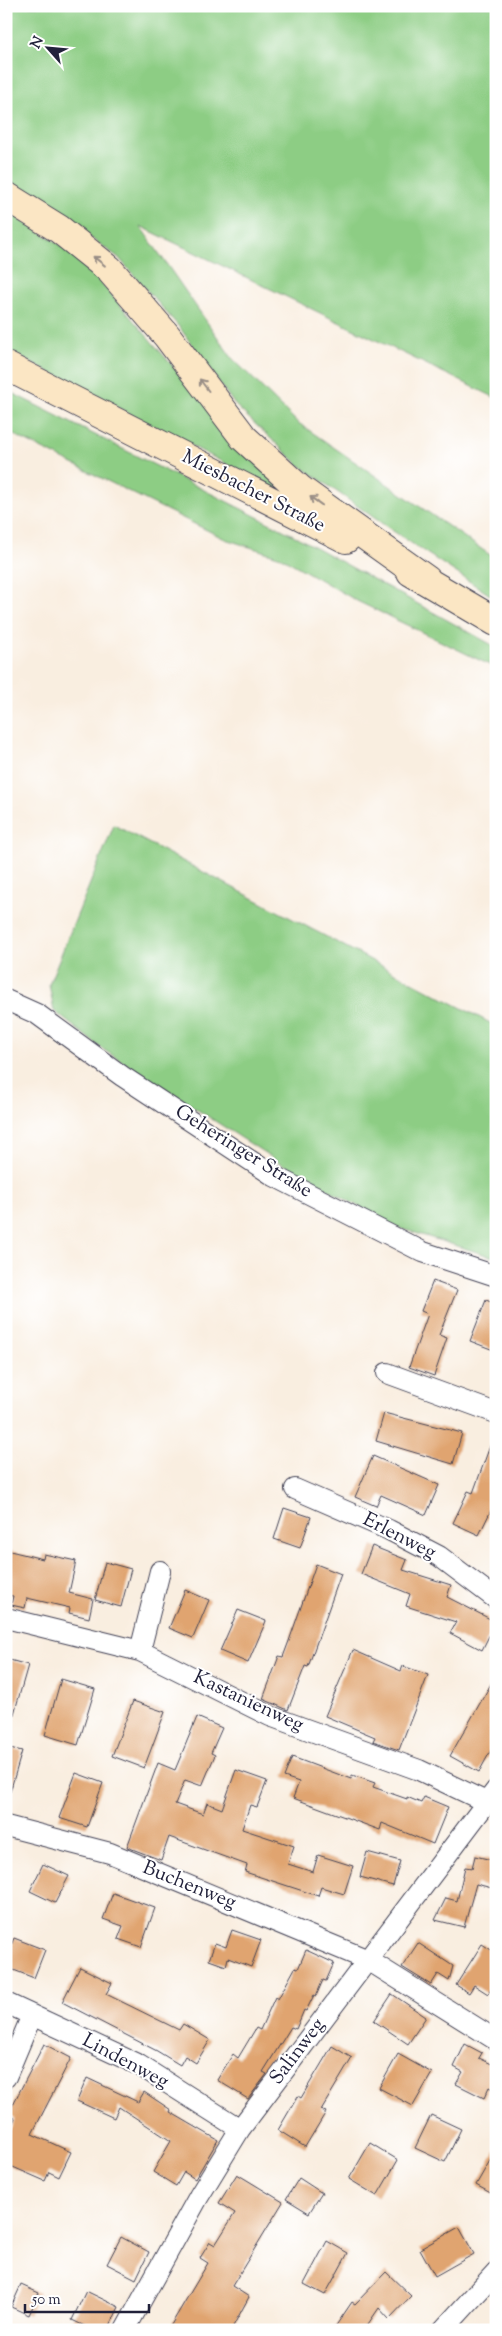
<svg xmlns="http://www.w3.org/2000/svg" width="502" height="2336" font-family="'Sorts Mill Goudy',serif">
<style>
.green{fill:#8dcd84;stroke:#587860}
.building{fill:#e0a46f}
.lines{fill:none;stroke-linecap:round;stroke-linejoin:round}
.minor-casing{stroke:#424154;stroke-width:22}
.secondary-casing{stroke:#424154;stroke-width:30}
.minor{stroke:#fff;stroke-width:20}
.secondary{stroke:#fbe6c4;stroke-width:28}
.oneway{stroke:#998e86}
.labels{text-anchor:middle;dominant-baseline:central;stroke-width:4;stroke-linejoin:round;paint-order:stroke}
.street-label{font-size:20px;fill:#22223b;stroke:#fff}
</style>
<rect width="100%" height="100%" fill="#fff"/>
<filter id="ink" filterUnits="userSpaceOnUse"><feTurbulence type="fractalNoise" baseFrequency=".02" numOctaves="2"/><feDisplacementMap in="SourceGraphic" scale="10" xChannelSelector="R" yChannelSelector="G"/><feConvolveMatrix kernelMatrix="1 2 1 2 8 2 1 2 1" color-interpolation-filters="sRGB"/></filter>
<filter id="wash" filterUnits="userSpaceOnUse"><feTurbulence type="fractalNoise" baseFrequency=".0096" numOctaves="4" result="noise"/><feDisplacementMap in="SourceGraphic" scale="20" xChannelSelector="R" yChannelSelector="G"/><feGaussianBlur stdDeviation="1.12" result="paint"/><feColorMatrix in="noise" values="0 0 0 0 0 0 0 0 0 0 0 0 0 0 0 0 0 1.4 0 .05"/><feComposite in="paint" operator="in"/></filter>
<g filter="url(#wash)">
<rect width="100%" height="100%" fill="#f9eee0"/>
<path class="green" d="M 6,6 L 496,6 L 496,398 L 140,226 L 232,358 L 297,422 L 496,559 L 496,599 L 390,529 L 299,465 L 235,405 L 180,328 L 118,257 L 6,179 Z
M 6,210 L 78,256 L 208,407 L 286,491 L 273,488 L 6,350 Z
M 6,390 L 295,536 L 496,647 L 496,668 L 357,601 L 281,557 L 225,539 L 6,431 Z
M 114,825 L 496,1026 L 496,1258 L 396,1227 L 282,1164 L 101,1048 L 54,1011 L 49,984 Z"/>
<g id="blocks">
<path class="building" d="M 433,1281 L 457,1290 L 439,1335 L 447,1338 L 434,1376 L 409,1367 L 428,1314 L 421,1311 Z
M 486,1300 L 496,1304 L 496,1351 L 470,1341 Z
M 384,1413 L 462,1433 L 453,1464 L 376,1441 Z
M 494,1435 L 496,1435 L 496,1500 L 479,1535 L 453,1523 L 468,1491 L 473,1493 Z
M 373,1456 L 439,1485 L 426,1515 L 381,1495 L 376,1506 L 355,1497 Z
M 284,1508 L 311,1517 L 300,1548 L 274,1539 Z
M 372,1546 L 407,1560 L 403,1570 L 451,1585 L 447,1597 L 496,1622 L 482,1650 L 450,1633 L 456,1622 L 406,1606 L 410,1594 L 361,1574 Z
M 6,1550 L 43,1559 L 44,1554 L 76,1561 L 69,1593 L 93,1599 L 89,1618 L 69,1613 L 70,1608 L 27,1598 L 25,1608 L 11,1605 L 13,1596 L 6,1595 Z
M 105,1562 L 131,1569 L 121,1607 L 95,1600 Z
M 316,1564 L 341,1574 L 308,1667 L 305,1666 L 288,1710 L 263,1699 L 279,1656 L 283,1657 L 289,1641 Z
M 185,1590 L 209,1600 L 193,1638 L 169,1628 Z
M 238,1610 L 266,1621 L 248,1663 L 220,1651 Z
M 353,1650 L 401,1671 L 403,1666 L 428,1675 L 399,1750 L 373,1741 L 375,1737 L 325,1716 Z
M 6,1659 L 28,1665 L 10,1728 L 6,1728 Z
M 496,1675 L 496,1741 L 479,1772 L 450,1756 Z
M 61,1679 L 95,1689 L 78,1745 L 45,1735 Z
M 133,1701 L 165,1712 L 144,1768 L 112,1756 Z
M 197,1717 L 222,1728 L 211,1753 L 215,1755 L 202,1786 L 185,1780 L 175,1804 L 203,1814 L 207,1803 L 222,1809 L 236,1770 L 267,1781 L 257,1807 L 250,1805 L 242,1829 L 294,1846 L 288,1864 L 313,1872 L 318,1855 L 353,1866 L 344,1894 L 321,1887 L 318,1896 L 297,1889 L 245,1872 L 247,1865 L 169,1837 L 161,1860 L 127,1847 L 158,1763 L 175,1770 Z
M 6,1747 L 22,1751 L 10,1792 L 6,1791 Z
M 292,1757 L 351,1779 L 352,1775 L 375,1783 L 373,1787 L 407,1799 L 407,1797 L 421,1803 L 424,1797 L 448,1807 L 433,1844 L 382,1823 L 380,1830 L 293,1798 L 299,1782 L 284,1777 Z
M 76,1773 L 103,1783 L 87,1827 L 59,1818 Z
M 367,1852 L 400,1861 L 393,1886 L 360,1877 Z
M 475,1856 L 496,1861 L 496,1889 L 476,1884 L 464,1927 L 435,1920 L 446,1898 L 457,1901 L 465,1867 L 472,1868 Z
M 43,1864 L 69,1876 L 55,1903 L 30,1891 Z
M 113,1893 L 155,1908 L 141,1947 L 118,1939 L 123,1926 L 103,1919 Z
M 232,1930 L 261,1940 L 251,1967 L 228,1958 L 226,1966 L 209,1960 L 215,1943 L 226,1947 Z
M 14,1938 L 45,1950 L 34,1978 L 6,1967 L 6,1958 Z
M 418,1943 L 453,1966 L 449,1981 L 438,1974 L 431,1985 L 402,1967 Z
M 482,1944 L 496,1953 L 496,1981 L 488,1994 L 474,1985 L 469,1993 L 456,1985 Z
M 306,1950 L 334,1963 L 326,1981 L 323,1980 L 316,1996 L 314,1995 L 306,2011 L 304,2010 L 296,2029 L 291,2027 L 263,2072 L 267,2074 L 248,2099 L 217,2080 L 233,2054 L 238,2058 L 256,2028 L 260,2030 L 275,1997 L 278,1999 L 295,1968 L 298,1969 Z
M 80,1967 L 112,1983 L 106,1994 L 179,2030 L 183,2024 L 210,2040 L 196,2063 L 185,2056 L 180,2065 L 157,2051 L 62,2002 Z
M 392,1994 L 426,2017 L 408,2044 L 374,2021 Z
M 44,2044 L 71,2058 L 32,2134 L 71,2152 L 59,2177 L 49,2172 L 45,2181 L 6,2164 L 6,2139 L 15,2118 L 8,2114 Z
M 465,2044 L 482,2053 L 479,2058 L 496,2066 L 496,2091 L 489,2087 L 484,2098 L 456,2084 L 463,2072 L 454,2067 Z
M 332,2046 L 352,2058 L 321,2110 L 326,2112 L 305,2147 L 278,2130 L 298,2096 L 301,2098 Z
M 398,2054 L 432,2073 L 413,2106 L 379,2088 Z
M 87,2078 L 138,2102 L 144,2092 L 171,2110 L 170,2112 L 218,2140 L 195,2179 L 184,2172 L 176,2186 L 153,2172 L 171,2141 L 119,2107 L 114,2118 L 77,2101 Z
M 431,2115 L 461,2129 L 445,2162 L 415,2148 Z
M 370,2143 L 398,2160 L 377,2196 L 349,2179 Z
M 496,2150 L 496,2196 L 476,2185 Z
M 237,2174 L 283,2202 L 232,2286 L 249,2297 L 231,2330 L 168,2330 L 208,2263 L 200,2258 L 210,2242 L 215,2245 L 235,2213 L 219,2203 Z
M 299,2178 L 322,2193 L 309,2213 L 286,2199 Z
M 459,2227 L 474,2254 L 435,2276 L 420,2249 Z
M 121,2237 L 149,2252 L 136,2279 L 107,2264 Z
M 327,2241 L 348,2253 L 325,2295 L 304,2284 Z
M 386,2272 L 411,2296 L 389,2319 L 379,2308 L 364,2330 L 333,2330 L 352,2302 L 355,2304 Z
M 21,2285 L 39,2293 L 29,2315 L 11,2307 Z
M 86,2291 L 119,2307 L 108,2330 L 93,2330 L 72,2320 Z"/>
</g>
</g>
<g filter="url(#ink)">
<use href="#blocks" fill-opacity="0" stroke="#424154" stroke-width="1"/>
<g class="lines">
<defs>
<path id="minor" d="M 6,1000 L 37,1014 L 122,1076 L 274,1176 L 423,1252 L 496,1276
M 387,1373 L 496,1413
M 295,1489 L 389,1530 L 439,1556 L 496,1599
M 6,1618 L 140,1651 L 270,1716 L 419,1770 L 486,1802
M 140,1651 L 160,1571
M 6,1826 L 110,1853 L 368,1960 L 496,2040
M 6,2003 L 139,2065 L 240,2129
M 6,2077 L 32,2015
M 125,2330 L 199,2196 L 240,2129 L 496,1790
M 443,2330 L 496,2272"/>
<path id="secondary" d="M 6,196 L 59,229 L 109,269 L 167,336 L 244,438 L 301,490 L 427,580
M 6,366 L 346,539
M 411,572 L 496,622"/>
</defs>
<use href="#minor" class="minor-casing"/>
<use href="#secondary" class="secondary-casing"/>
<use href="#minor" class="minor"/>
<use href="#secondary" class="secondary"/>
</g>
<defs><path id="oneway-shaft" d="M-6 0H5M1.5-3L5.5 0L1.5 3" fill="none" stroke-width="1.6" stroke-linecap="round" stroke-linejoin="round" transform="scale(1.25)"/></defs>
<g class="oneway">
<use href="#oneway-shaft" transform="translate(99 261) rotate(-142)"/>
<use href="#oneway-shaft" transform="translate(204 385) rotate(-127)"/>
<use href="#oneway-shaft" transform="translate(316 501) rotate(-144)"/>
</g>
</g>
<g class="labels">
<g class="street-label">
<text transform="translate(253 492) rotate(27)">Miesbacher Straße</text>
<text transform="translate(243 1152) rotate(32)">Geheringer Straße</text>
<text transform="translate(399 1537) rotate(27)">Erlenweg</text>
<text transform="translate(248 1702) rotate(25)">Kastanienweg</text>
<text transform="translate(189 1886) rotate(22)">Buchenweg</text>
<text transform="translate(298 2052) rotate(-53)">Salinweg</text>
<text transform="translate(125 2062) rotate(28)">Lindenweg</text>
</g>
</g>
<rect width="502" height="2336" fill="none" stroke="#fff" stroke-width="25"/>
<g transform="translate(48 48) rotate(297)" stroke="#ffffff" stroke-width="4" paint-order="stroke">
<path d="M0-4L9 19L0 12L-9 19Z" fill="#22223b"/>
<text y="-8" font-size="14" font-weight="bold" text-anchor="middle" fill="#22223b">N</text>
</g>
<path d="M25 2304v8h124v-8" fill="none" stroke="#22223b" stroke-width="2.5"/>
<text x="32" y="2304" font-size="15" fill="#22223b" stroke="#ffffff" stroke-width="4" paint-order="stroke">50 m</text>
</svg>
